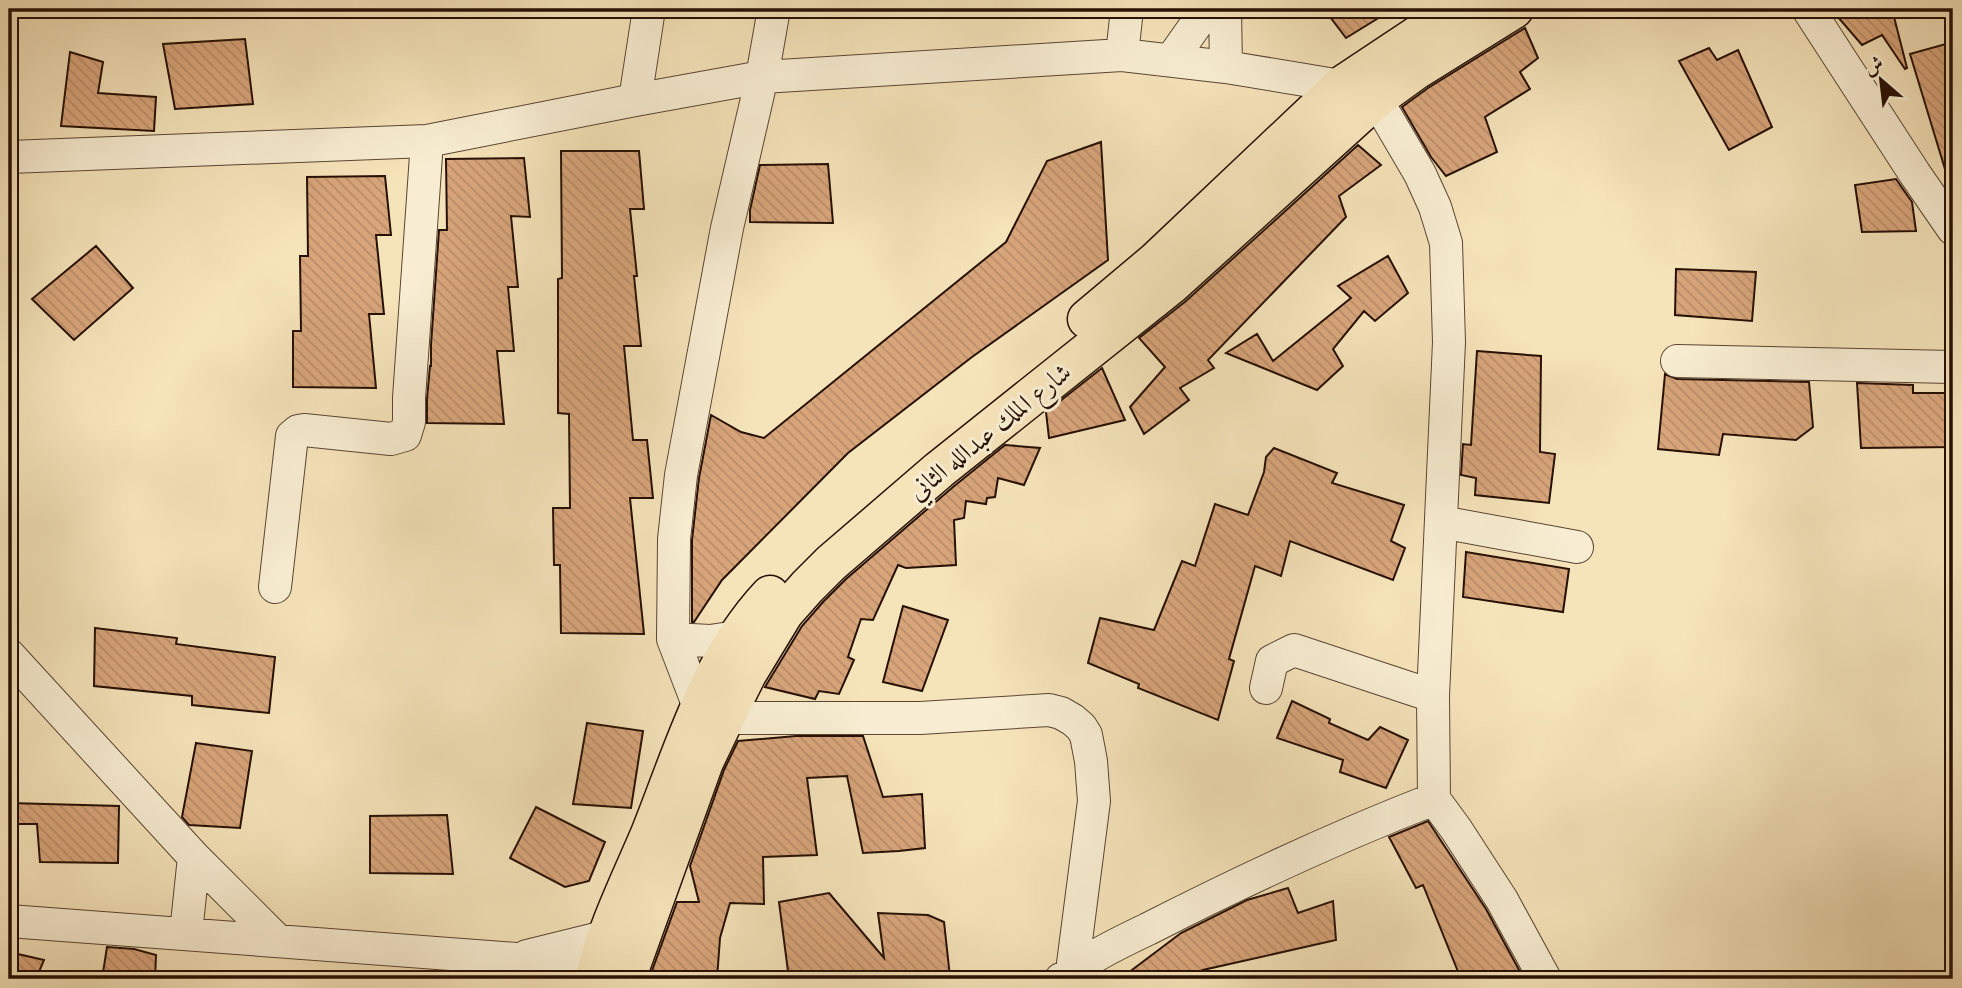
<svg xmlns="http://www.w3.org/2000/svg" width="1962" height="988" font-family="'Gentium Book Plus',Amiri,serif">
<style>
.building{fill:url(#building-back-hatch);stroke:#261004;stroke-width:2}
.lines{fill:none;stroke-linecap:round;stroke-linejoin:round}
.minor-casing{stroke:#5a4532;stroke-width:34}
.major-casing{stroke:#261004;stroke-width:41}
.minor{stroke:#f8edd2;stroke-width:32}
.major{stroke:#f5e3ba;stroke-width:38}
.labels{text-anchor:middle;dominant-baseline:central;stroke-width:6;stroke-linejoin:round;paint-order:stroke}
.street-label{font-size:26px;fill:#261004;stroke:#f8edd2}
</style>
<defs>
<pattern id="building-back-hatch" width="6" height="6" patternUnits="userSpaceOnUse" patternTransform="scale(1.75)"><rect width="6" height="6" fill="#d8a57b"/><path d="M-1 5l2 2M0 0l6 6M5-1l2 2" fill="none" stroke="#b98d69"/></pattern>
</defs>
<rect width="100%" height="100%" fill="#f5e3ba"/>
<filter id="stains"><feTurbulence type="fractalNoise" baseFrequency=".00286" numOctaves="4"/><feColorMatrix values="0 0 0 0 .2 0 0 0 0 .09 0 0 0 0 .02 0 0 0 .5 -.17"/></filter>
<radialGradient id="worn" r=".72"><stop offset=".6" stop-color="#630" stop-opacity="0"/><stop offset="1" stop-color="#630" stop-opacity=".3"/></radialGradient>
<path class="building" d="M 1324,9 L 1393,9 L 1346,38 Z
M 1831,9 L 1892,9 L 1907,68 L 1905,69 L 1882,35 L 1862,45 Z
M 1525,28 L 1538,58 L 1520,72 L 1530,89 L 1485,117 L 1497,152 L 1446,176 L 1431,157 L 1402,107 L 1428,88 Z
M 245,39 L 253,104 L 175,109 L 163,44 Z
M 1953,42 L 1953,179 L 1948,179 L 1910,54 Z
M 1709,48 L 1717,60 L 1738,50 L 1772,127 L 1729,150 L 1679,61 Z
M 70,52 L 103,62 L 98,93 L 156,97 L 154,131 L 61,126 Z
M 1101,142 L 1108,260 L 972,357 L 848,453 L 722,580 L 694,622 L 692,622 L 692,540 L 699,478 L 711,415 L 741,432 L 764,438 L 1006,242 L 1047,161 Z
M 1358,145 L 1381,165 L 1339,196 L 1346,217 L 1208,360 L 1214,368 L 1180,388 L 1189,400 L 1144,434 L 1130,407 L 1165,367 L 1139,338 L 1186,301 Z
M 561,151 L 639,151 L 644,209 L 630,209 L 637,276 L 634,276 L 641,346 L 624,346 L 633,440 L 647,440 L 653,498 L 630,498 L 644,634 L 561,633 L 560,565 L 554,565 L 553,508 L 570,508 L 569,414 L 558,413 L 558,279 L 562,278 Z
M 524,158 L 530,217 L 511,216 L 518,287 L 508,287 L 514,351 L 497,351 L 504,424 L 427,423 L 427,399 L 430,366 L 431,366 L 431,345 L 439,230 L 447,230 L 446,159 Z
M 828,164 L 833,223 L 750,222 L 750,210 L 760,165 Z
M 385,176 L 391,235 L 376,235 L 384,314 L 369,314 L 376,388 L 293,387 L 293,331 L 301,331 L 300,256 L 308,256 L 307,177 Z
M 1896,179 L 1912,202 L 1916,231 L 1862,232 L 1855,185 Z
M 96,246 L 133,288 L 74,340 L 32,299 Z
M 1388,256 L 1408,293 L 1375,321 L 1364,311 L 1333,349 L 1343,366 L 1317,390 L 1226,353 L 1257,334 L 1273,361 L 1351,298 L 1338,286 Z
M 1676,269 L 1756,272 L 1752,321 L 1675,315 Z
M 1477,351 L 1541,356 L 1540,452 L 1555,454 L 1549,503 L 1475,495 L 1476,478 L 1461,475 L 1463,444 L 1471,445 Z
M 1102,368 L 1125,420 L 1049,438 L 1046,412 Z
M 1665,374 L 1677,379 L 1809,382 L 1813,427 L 1796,440 L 1723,434 L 1719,455 L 1658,449 Z
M 1857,383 L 1913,385 L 1913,393 L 1953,393 L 1953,447 L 1861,448 Z
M 1005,445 L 1040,448 L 1024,485 L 998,478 L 995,497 L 987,498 L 986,504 L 966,501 L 964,518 L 954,520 L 956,565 L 906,568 L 898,565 L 873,620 L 861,619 L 848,657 L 854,660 L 839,694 L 819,691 L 815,699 L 765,687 L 802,626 L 823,602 L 846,579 L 953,487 Z
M 1274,448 L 1337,473 L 1332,483 L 1404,505 L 1391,541 L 1405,548 L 1393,580 L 1290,541 L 1281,576 L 1255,566 L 1229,659 L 1234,661 L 1218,720 L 1138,688 L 1139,684 L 1088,663 L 1100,618 L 1154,630 L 1182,561 L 1195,566 L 1215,504 L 1248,515 L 1264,472 L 1266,457 Z
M 1466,552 L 1569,569 L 1563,612 L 1463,597 Z
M 903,606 L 948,620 L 922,691 L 883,682 Z
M 95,628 L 177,638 L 176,644 L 275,657 L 269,713 L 192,705 L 192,696 L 94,686 Z
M 1292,701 L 1330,719 L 1329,723 L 1368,740 L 1380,727 L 1408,740 L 1386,788 L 1340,772 L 1343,760 L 1277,738 Z
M 587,723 L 643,731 L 631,808 L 573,804 Z
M 796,736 L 863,736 L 883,797 L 922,794 L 925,848 L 899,851 L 863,853 L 847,776 L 807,778 L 817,855 L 763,857 L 764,904 L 730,903 L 720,938 L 717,979 L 649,979 L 677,902 L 699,902 L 690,866 L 724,770 L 738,741 Z
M 196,743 L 252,751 L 240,828 L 189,825 L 182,817 Z
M 9,803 L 119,806 L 118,863 L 40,862 L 37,824 L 9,824 Z
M 536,807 L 605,842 L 589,881 L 565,887 L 510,858 Z
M 447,815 L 453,874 L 370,873 L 370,816 Z
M 1428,821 L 1486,909 L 1524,979 L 1461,979 L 1423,885 L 1416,888 L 1389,837 Z
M 1288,888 L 1298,913 L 1333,901 L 1336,940 L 1203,970 L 1210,979 L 1120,979 L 1181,933 L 1247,900 Z
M 829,893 L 884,958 L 878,913 L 928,915 L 944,922 L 950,977 L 937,979 L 789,979 L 779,902 Z
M 107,947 L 134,949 L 156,955 L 155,979 L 102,979 Z
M 9,952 L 44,960 L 36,979 L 9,979 Z"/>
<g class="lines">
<defs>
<path id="minor" d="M 774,9 L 762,77 L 727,228 L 681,475 L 674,539 L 673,639 L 699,707 L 725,718 L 920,718 L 1049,710 L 1061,713 L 1073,720 L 1081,727 L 1086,735 L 1091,761 L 1094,801 L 1071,979
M 1225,9 L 1226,67
M 1808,9 L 1915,174 L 1953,229
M 1122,55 L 1127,9
M 1171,60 L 1207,9
M 1376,99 L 1420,174 L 1435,207 L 1446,243 L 1449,342 L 1433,696 L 1434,799 L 1456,829 L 1502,900 L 1545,979
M 635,100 L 649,9
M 9,157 L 427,141 L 635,100 L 762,77 L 1122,55 L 1226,67 L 1341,86
M 1677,361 L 1953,367
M 1441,522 L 1577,547
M 275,587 L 292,436 L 298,431 L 304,430 L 391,439 L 405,435 L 409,422 L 409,398 L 427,141
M 673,639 L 710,641 L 737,637
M 9,655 L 194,857 L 278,941
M 1266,688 L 1272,661 L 1294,650 L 1433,696
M 9,921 L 516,959 L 617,975
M 186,933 L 194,857
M 527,956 L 608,936 L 627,935
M 1061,979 C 1073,974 1081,965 1092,958 C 1110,947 1129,938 1148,929 C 1242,881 1336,837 1434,799"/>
<path id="major" d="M 1087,319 L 1156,261 L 1341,86 L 1457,9
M 594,979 C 606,929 630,881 650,834 C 683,752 708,661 770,595
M 626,979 L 704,762 L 725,718 L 747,674 L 784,613 L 807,587 L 831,563 L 939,470 L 1171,285 L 1376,99 L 1416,70 L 1514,9"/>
</defs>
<use href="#minor" class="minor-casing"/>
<use href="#major" class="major-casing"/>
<use href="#minor" class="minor"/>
<use href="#major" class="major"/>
</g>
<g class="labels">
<g class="street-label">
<text transform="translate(989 431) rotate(-39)">شارع الملك عبدالله الثاني</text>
</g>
</g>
<rect width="1962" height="988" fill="none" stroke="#f5e3ba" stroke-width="35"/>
<rect x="10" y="10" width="1941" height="967" fill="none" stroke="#261004" stroke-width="3.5"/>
<rect x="18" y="18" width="1927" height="953" fill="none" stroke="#261004" stroke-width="2"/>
<g transform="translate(1881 80) rotate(332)" stroke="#f8edd2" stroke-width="5" paint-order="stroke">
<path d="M0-5L12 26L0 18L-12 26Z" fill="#261004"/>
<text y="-10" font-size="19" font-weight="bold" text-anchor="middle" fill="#261004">ش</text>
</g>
<rect width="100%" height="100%" filter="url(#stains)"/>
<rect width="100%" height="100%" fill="url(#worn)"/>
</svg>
